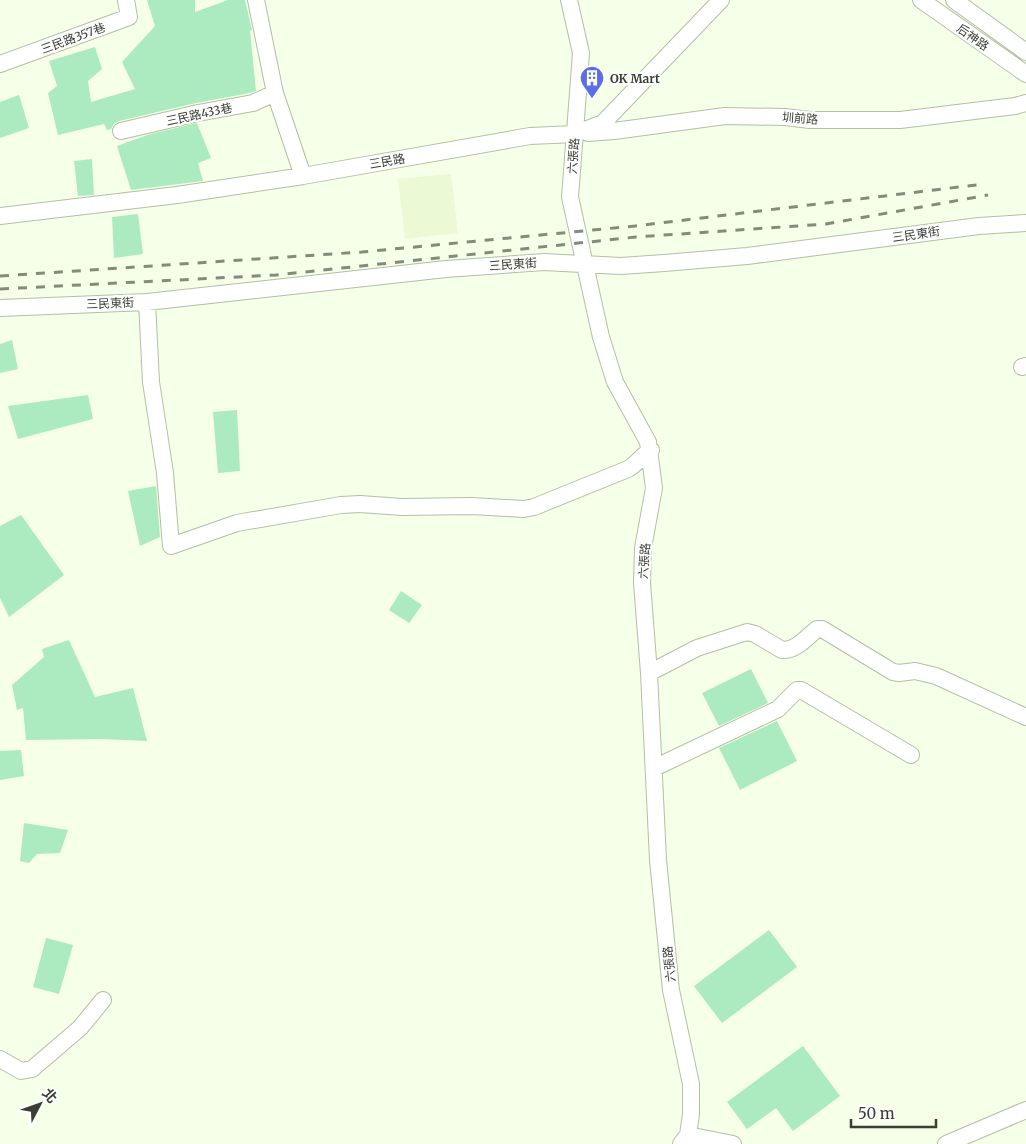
<svg xmlns="http://www.w3.org/2000/svg" width="1026" height="1144" font-family="Merriweather,'Noto Sans TC',serif">
<style>
.built{fill:#ebf9d5}
.building{fill:#acebbf}
.lines{fill:none;stroke-linecap:round;stroke-linejoin:round}
.minor-casing{stroke:#b4bfa4;stroke-width:18}
.minor{stroke:#fff;stroke-width:16}
.rail{stroke:#858b7c;stroke-width:3;stroke-dasharray:9 9;stroke-linecap:butt}
.labels{text-anchor:middle;dominant-baseline:central;stroke-width:4.5;stroke-linejoin:round;paint-order:stroke}
.street-label{font-size:12px;fill:#3a3e33;stroke:#fff}
.poi-label{font-size:12px;font-weight:bold;fill:#3a3e33;stroke:#fff;text-anchor:start}
</style>
<rect width="100%" height="100%" fill="#f6ffe8"/>
<path class="built" d="M 451,174 L 458,233 L 405,239 L 398,179 Z"/>
<path class="building" d="M 147,0 L 195,0 L 195,12 L 228,0 L 245,0 L 252,30 L 250,31 L 256,91 L 250,93 L 196,103 L 119,121 L 114,124 L 111,129 L 107,130 L 104,124 L 58,135 L 48,93 L 57,86 L 49,61 L 95,47 L 102,69 L 88,81 L 91,102 L 135,89 L 122,62 L 155,26 Z
M 19,95 L 29,128 L 0,138 L 0,102 Z
M 197,123 L 211,158 L 198,163 L 203,181 L 131,190 L 117,146 L 150,134 Z
M 92,159 L 94,195 L 78,196 L 74,161 Z
M 138,214 L 143,254 L 114,258 L 112,217 Z
M 12,340 L 18,369 L 0,373 L 0,344 Z
M 88,395 L 93,419 L 18,439 L 8,406 Z
M 237,410 L 240,471 L 218,473 L 213,412 Z
M 156,486 L 160,537 L 140,546 L 128,491 Z
M 21,515 L 64,575 L 9,617 L 0,598 L 0,526 Z
M 401,591 L 422,605 L 409,623 L 389,610 Z
M 69,640 L 95,697 L 133,688 L 147,741 L 100,739 L 26,740 L 23,708 L 17,710 L 12,685 L 44,657 L 42,649 Z
M 751,669 L 768,703 L 719,726 L 702,693 Z
M 777,721 L 797,761 L 740,790 L 719,748 Z
M 21,750 L 24,776 L 0,780 L 0,751 Z
M 24,823 L 68,830 L 60,853 L 37,854 L 29,863 L 20,861 Z
M 769,930 L 797,967 L 722,1023 L 694,986 Z
M 46,938 L 73,945 L 59,994 L 33,987 Z
M 803,1046 L 840,1096 L 793,1131 L 776,1108 L 747,1129 L 727,1102 Z"/>
<g class="lines">
<defs>
<path id="minor" d="M 256,0 L 275,93 L 303,176
M 569,0 L 581,53 L 570,197 L 601,337 L 615,382 L 648,442 L 654,488 L 643,548 L 642,583 L 649,673 L 658,860 L 671,990 L 691,1084 L 691,1114 L 688,1135 L 681,1144
M 921,0 L 1026,74
M 954,0 L 1026,52
M 0,64 L 129,17 L 126,0
M 121,131 L 198,113 L 253,103 L 275,93
M 588,133 L 614,131 L 725,116 L 785,117 L 810,120 L 900,120 L 1015,106 L 1026,103
M 0,216 L 177,195 L 303,176 L 530,136 L 575,134 L 603,123 L 721,0
M 147,302 L 151,382 L 165,473 L 171,546 L 237,523 L 341,505 L 360,504 L 402,507 L 472,506 L 524,509 L 534,507 L 628,469 C 637,464 641,456 651,450
M 0,308 L 147,302 L 446,269 L 544,262 L 621,266 L 664,263 L 747,256 L 979,226 L 1026,223
M 1022,367 L 1026,366
M 649,673 L 697,648 L 747,632 L 755,634 L 782,650 C 796,651 807,637 817,629 L 822,629 L 893,672 L 899,673 L 915,671 L 936,676 L 1026,717
M 654,768 L 778,709 L 797,690 L 801,690 L 911,755
M 0,1059 L 21,1071 L 32,1069 L 80,1028 L 103,1000
M 688,1135 L 733,1144
M 946,1144 L 1026,1110"/>
</defs>
<use href="#minor" class="minor-casing"/>
<use href="#minor" class="minor"/>
<path class="rail" d="M 0,276 L 362,252 L 635,226 L 984,184
M 0,289 L 276,275 L 636,237 L 826,224 L 988,195"/>
</g>
<defs>
<symbol id="building-pin" viewBox="-11 -11 22 30"><path d="M0 17L-7.5 6A9.5 9.5 0 1 1 7.5 6Z" fill="#5a6ee5" stroke="#fff"/><path d="M-4-6H4V6H1V3H-1V6H-4ZM-2.5-4.3h1.7v1.8h-1.7ZM.8-4.3h1.7v1.8H.8ZM-2.5-1h1.7V.8h-1.7ZM.8-1h1.7V.8H.8Z" fill="#fff"/></symbol>
</defs>
<g fill-rule="evenodd">
<use href="#building-pin" x="578" y="64" width="28" height="38"/>
</g>
<g class="labels">
<g class="street-label">
<text transform="translate(973 37) rotate(35)">后神路</text>
<text transform="translate(73 38) rotate(-20)">三民路357巷</text>
<text transform="translate(199 114) rotate(-12)">三民路433巷</text>
<text transform="translate(800 118) rotate(4)">圳前路</text>
<text transform="translate(573 156) rotate(-86)">六張路</text>
<text transform="translate(387 161) rotate(-10)">三民路</text>
<text transform="translate(916 234) rotate(-8)">三民東街</text>
<text transform="translate(513 264) rotate(-4)">三民東街</text>
<text transform="translate(110 303) rotate(-2)">三民東街</text>
<text transform="translate(644 561) rotate(-86)">六張路</text>
<text transform="translate(669 964) rotate(-96)">六張路</text>
</g>
<g class="poi-label">
<text x="610" y="78">OK Mart</text>
</g>
</g>
<g transform="translate(40 1104) rotate(49)" stroke="#ffffff" stroke-width="4" paint-order="stroke">
<path d="M0-4L9 19L0 12L-9 19Z" fill="#3a3e33"/>
<text y="-8" font-size="14" font-weight="bold" text-anchor="middle" fill="#3a3e33">北</text>
</g>
<path d="M851 1119v8h85v-8" fill="none" stroke="#3a3e33" stroke-width="2.5"/>
<text x="858" y="1119" font-size="15" fill="#3a3e33" stroke="#ffffff" stroke-width="4" paint-order="stroke">50 m</text>
</svg>
